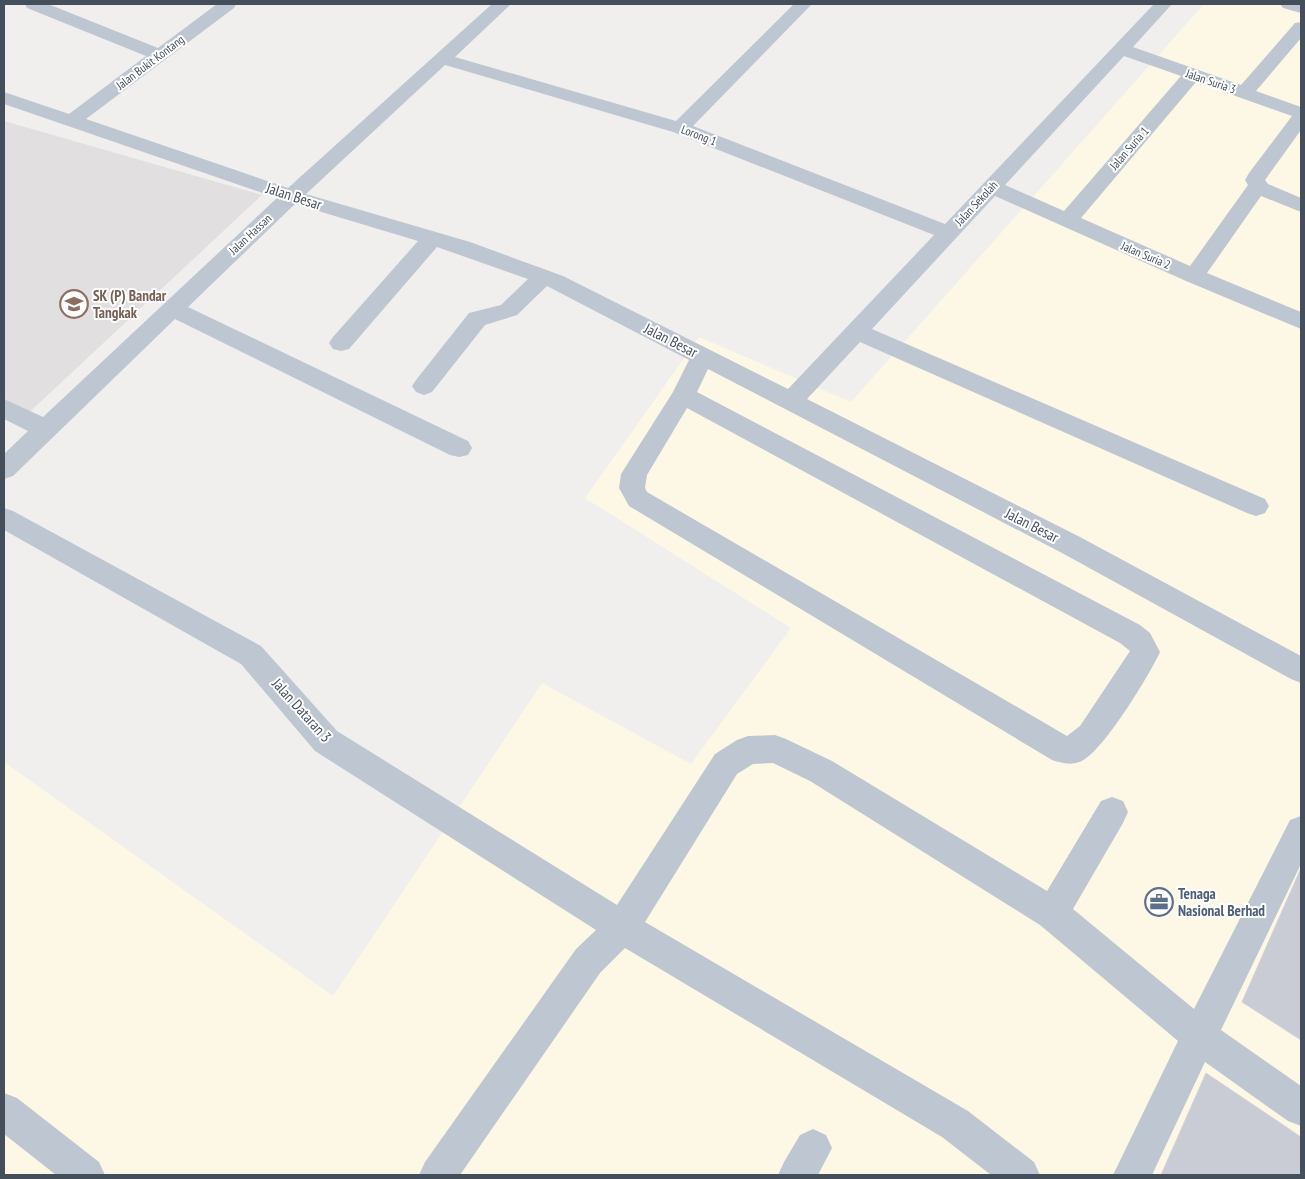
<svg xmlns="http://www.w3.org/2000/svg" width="1305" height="1179" font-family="'PT Sans Narrow',sans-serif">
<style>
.commercial{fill:#fdf8e6}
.education{fill:#e2dfe0}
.building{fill:#c9ccd4;stroke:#d2d3da}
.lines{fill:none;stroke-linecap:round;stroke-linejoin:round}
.minor{fill:#bec7d1;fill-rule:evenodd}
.labels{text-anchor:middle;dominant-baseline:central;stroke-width:4;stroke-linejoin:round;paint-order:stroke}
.far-street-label{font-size:12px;fill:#454f5c;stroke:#fff}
.street-label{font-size:15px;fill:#454f5c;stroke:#fff}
.education-label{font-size:15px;font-weight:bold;fill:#785e54;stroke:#fff;text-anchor:start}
.service-label{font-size:15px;font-weight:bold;fill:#4e5e75;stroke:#fff;text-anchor:start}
</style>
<rect width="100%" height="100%" fill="#f1eeee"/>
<path class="commercial" d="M 1204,4 L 1301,4 L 1301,1175 L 4,1175 L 4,762 L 333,996 L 542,683 L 691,764 L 791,628 L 585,498 L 699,337 L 851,402 Z"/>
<path class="education" d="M 4,121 L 262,195 L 20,421 L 4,413 Z"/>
<path class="building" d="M 1301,868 L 1301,1040 L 1242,1002 Z
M 1206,1073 L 1301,1137 L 1301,1175 L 1161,1175 Z"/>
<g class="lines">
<path class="minor" d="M 25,4 L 48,4 L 158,48 L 217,4 L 236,4 L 234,8 L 86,119 L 288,188 L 492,4 L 511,4 L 455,57 L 676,121 L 794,4 L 812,4 L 693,126 L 945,224 L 1154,4 L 1172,4 L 1133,47 L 1241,85 L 1295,23 L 1301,22 L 1301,38 L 1256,91 L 1301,107 L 1301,130 L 1265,180 L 1268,184 L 1301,198 L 1301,212 L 1261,196 L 1207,273 L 1301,312 L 1301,329 L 1186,281 L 995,196 L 872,329 L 1265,499 L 1269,506 L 1265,513 L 1256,516 L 1247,513 L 860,342 L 807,399 L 1080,537 L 1301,656 L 1301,683 L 1291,679 L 1062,553 L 708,369 L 697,392 L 1140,625 L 1150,633 L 1160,652 C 1149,676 1106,746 1085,759 C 1075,766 1064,764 1052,760 L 629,506 L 619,488 L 621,474 L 673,392 L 689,360 L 547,286 L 517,315 L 485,325 L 432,392 L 424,395 L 416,392 L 412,386 L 416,380 L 469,313 L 501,305 L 528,279 L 437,247 L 349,349 L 341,351 L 333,349 L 329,343 L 333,337 L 418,241 L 295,204 L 188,307 L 468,441 L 472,448 L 468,455 L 459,457 L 450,455 L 175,319 L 13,476 L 4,479 L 4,454 L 28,431 L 4,419 L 4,399 L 43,417 L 277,198 L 4,104 L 4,92 L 69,114 L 146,56 L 27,8 ZM 1124,56 L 1181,76 L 1064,211 L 1005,185 ZM 445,65 L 673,132 L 934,235 L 788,389 L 563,276 L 470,242 L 306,194 ZM 1196,82 L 1292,116 L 1249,173 L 1245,180 L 1248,185 L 1190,266 L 1081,218 ZM 687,408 L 1120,643 L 1130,651 L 1080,726 L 1067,736 L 647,492 L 645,488 L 647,475 Z
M 1280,4 L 1301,4 L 1301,13 L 1283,8 Z
M 4,508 L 13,511 L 261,646 L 337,731 L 617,905 L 715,754 L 737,740 L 748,736 L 775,735 L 786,739 L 832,761 L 1047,891 L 1101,801 L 1112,797 L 1123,801 L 1128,812 L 1123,823 L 1073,909 L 1194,1009 L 1290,820 L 1301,816 L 1301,864 L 1221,1030 L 1301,1086 L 1301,1126 L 1288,1121 L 1205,1062 L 1152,1175 L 1113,1175 L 1178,1041 L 1040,925 L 810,781 L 773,763 L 753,764 L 737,774 L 645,922 L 968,1111 L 1034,1162 L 1040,1175 L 991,1175 L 942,1137 L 625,948 L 600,973 L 460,1175 L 419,1175 L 425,1162 L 576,949 L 596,930 L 315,751 L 241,664 L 4,530 Z
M 4,1093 L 17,1098 L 99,1162 L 105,1175 L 56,1175 L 4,1134 Z
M 813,1129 L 826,1135 L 832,1148 L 818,1175 L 778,1175 L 784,1162 L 800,1135 Z"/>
</g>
<defs>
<symbol id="school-ring" viewBox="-11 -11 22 22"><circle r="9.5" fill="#fff" stroke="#8d6e63" stroke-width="1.5"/><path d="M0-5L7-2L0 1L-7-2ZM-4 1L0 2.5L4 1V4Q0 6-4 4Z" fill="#8d6e63"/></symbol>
<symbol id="office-ring" viewBox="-11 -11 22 22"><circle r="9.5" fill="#fff" stroke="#5c6f8a" stroke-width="1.5"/><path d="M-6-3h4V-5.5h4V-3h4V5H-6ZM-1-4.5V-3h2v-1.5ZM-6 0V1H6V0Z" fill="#5c6f8a"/></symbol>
</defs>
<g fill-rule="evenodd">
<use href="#school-ring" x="58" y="288" width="32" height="32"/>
<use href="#office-ring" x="1143" y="886" width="32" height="32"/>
</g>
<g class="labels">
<g class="far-street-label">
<text transform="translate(150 62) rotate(-37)">Jalan Bukit Kontang</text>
<text transform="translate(1211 81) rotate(19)">Jalan Suria 3</text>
<text transform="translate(699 135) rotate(21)">Lorong 1</text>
<text transform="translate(1129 148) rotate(-49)">Jalan Suria 1</text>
<text transform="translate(976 203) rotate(-47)">Jalan Sekolah</text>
<text transform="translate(250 234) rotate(-43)">Jalan Hassan</text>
<text transform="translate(1146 255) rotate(23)">Jalan Suria 2</text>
</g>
<g class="street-label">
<text transform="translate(294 196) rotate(18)">Jalan Besar</text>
<text transform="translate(671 340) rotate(27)">Jalan Besar</text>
<text transform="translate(1032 525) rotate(27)">Jalan Besar</text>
<text transform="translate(302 710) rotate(48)">Jalan Dataran 3</text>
</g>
<g class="education-label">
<text x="93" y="295">SK (P) Bandar<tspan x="93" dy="17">Tangkak</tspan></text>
</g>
<g class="service-label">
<text x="1178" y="893">Tenaga<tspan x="1178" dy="17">Nasional Berhad</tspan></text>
</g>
</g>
<rect width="1305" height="1179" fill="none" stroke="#454f5c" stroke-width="10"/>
</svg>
